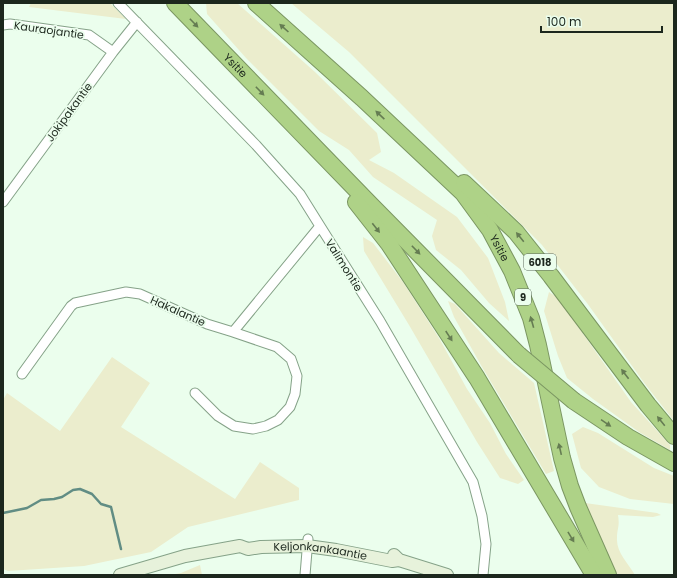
<svg xmlns="http://www.w3.org/2000/svg" width="677" height="578" font-family="Poppins,sans-serif">
<style>
.green{fill:#ebedcd}
.lines{fill:none;stroke-linecap:round;stroke-linejoin:round}
.stream{stroke:#618d84;stroke-width:2.5}
.street-casing{stroke:#85a288;stroke-width:11}
.secondary-casing{stroke:#85a288;stroke-width:14}
.highway-casing{stroke:#7b9662;stroke-width:18}
.street{stroke:#fff;stroke-width:9}
.secondary{stroke:#e7f2db;stroke-width:12}
.highway{stroke:#aed287;stroke-width:16}
.highway-bridge-casing{stroke:#7b9662;stroke-width:18;stroke-linecap:butt}
.highway-bridge{stroke:#aed287;stroke-width:16}
.oneway{fill:#657c52}
.labels{text-anchor:middle;dominant-baseline:central;stroke-width:3.5;stroke-linejoin:round;paint-order:stroke}
.shield{fill:#ebfeed;stroke:#5a685b;stroke-width:1}
.shield-label{font-size:10px;font-weight:bold;fill:#1c271d}
.street-label{font-size:11px;fill:#1c271d;stroke:#ebfeed}
</style>
<rect width="100%" height="100%" fill="#ebfeed"/>
<path class="green" d="M 31,3 L 110,3 L 126,19 L 29,7 Z
M 206,3 L 237,3 L 315,72 L 377,133 L 381,152 L 369,160 L 394,173 L 457,217 L 488,258 L 505,302 L 509,321 L 489,303 L 461,270 L 436,250 L 432,236 L 437,220 L 373,177 L 349,150 L 319,131 L 246,58 L 207,14 Z
M 291,3 L 674,3 L 674,421 L 645,384 L 587,303 L 542,245 L 349,52 Z
M 363,237 L 373,243 L 403,282 L 439,338 L 467,389 L 490,423 L 506,454 L 524,480 L 518,484 L 500,478 L 477,442 L 409,325 L 364,251 Z
M 549,292 L 558,298 L 631,402 L 670,445 L 670,450 L 639,432 L 593,399 L 567,378 L 558,356 L 544,311 Z
M 448,301 L 455,304 L 499,353 L 534,383 L 554,471 L 546,474 L 482,367 L 454,317 Z
M 112,357 L 150,383 L 121,427 L 235,499 L 260,462 L 299,488 L 299,500 L 188,527 L 151,552 L 84,566 L 8,571 L 3,569 L 3,400 L 7,393 L 60,431 Z
M 583,427 L 598,433 L 654,468 L 674,476 L 674,504 L 630,499 L 599,487 L 581,468 L 572,434 Z
M 585,503 L 657,513 L 661,515 L 653,517 L 618,515 C 620,527 617,528 617,538 C 616,552 628,563 635,575 L 617,575 L 606,554 Z
M 200,565 L 202,575 L 170,575 L 181,573 Z"/>
<g class="lines">
<path class="stream" d="M 3,513 L 27,508 L 41,500 L 54,499 L 62,497 L 73,490 L 80,489 L 92,494 L 101,504 L 111,507 L 121,549"/>
<defs>
<path id="street" d="M 118,3 L 256,145 L 300,194 L 320,226 L 380,321 L 473,482 L 482,516 L 486,544 L 483,575
M 3,25 L 10,24 L 89,35 L 113,52
M 3,202 L 113,52 L 137,22
M 22,374 L 71,306 L 75,303 L 126,292 L 140,294 L 207,324 L 233,332 L 320,226
M 195,393 L 218,416 L 234,426 L 253,429 L 266,426 L 278,420 L 290,407 L 295,394 L 297,376 L 291,359 L 277,347 L 233,332
M 305,575 L 308,539"/>
<g id="secondary">
<path d="M 394,555 L 399,560 L 447,575"/>
<path id="s1" d="M 120,575 L 185,556 L 240,546 L 248,549 L 261,547 L 307,546 L 336,550 L 392,561 L 399,560"/>
</g>
<g id="highway">
<path id="s2" d="M 175,3 L 371,205 L 519,355"/>
<path id="s3" d="M 256,3 L 362,98 L 463,193 L 490,230 L 512,271 L 531,318 L 538,345 L 562,458 L 570,486 L 578,507 L 608,575"/>
<path d="M 464,183 L 516,232 L 551,276 L 648,405 L 674,436"/>
<path d="M 356,202 L 389,244 L 477,378 L 594,575"/>
<path d="M 574,401 L 628,437 L 674,463"/>
</g>
</defs>
<use href="#street" class="street-casing"/>
<use href="#secondary" class="secondary-casing"/>
<use href="#highway" class="highway-casing"/>
<use href="#street" class="street"/>
<use href="#secondary" class="secondary"/>
<use href="#highway" class="highway"/>
<defs>
<path id="highway-bridge" d="M 519,355 L 574,401"/>
</defs>
<use href="#highway-bridge" class="highway-bridge-casing"/>
<use href="#highway-bridge" class="highway-bridge"/>
</g>
<defs><path id="oneway-solid" d="M-6-.8H1V-3.2L6.5 0L1 3.2V.8H-6Z"/></defs>
<g class="oneway">
<use href="#oneway-solid" transform="translate(194 23) rotate(46)"/>
<use href="#oneway-solid" transform="translate(284 28) rotate(-138)"/>
<use href="#oneway-solid" transform="translate(260 91) rotate(46)"/>
<use href="#oneway-solid" transform="translate(380 115) rotate(-137)"/>
<use href="#oneway-solid" transform="translate(376 228) rotate(52)"/>
<use href="#oneway-solid" transform="translate(520 237) rotate(-129)"/>
<use href="#oneway-solid" transform="translate(416 250) rotate(46)"/>
<use href="#oneway-solid" transform="translate(532 322) rotate(-106)"/>
<use href="#oneway-solid" transform="translate(449 336) rotate(57)"/>
<use href="#oneway-solid" transform="translate(625 374) rotate(-127)"/>
<use href="#oneway-solid" transform="translate(661 421) rotate(-129)"/>
<use href="#oneway-solid" transform="translate(606 423) rotate(34)"/>
<use href="#oneway-solid" transform="translate(560 449) rotate(-103)"/>
<use href="#oneway-solid" transform="translate(571 537) rotate(59)"/>
</g>
<g class="labels">
<g class="shield">
<rect x="524" y="254" width="32" height="16" rx="3"/>
<rect x="515" y="289" width="16" height="16" rx="3"/>
</g>
<g class="shield-label">
<text x="540" y="262">6018</text>
<text x="523" y="297">9</text>
</g>
<g class="street-label">
<text transform="translate(49 30) rotate(8)">Kauraojantie</text>
<text stroke="none"><textPath href="#s2" startOffset="87">Ysitie</textPath></text>
<text transform="translate(69 112) rotate(-54)">Jokipakantie</text>
<text stroke="none"><textPath href="#s3" startOffset="347">Ysitie</textPath></text>
<text transform="translate(344 265) rotate(58)">Valimontie</text>
<text transform="translate(178 311) rotate(24)">Hakalantie</text>
<text stroke="none"><textPath href="#s1" startOffset="205">Keljonkankaantie</textPath></text>
</g>
</g>
<rect width="677" height="578" fill="none" stroke="#1c271d" stroke-width="8"/>
<path d="M541 26v6h121v-6" fill="none" stroke="#1c271d" stroke-width="2"/>
<text x="547" y="26" font-size="12" fill="#1c271d" stroke="#ebfeed" stroke-width="3" paint-order="stroke">100 m</text>
</svg>
